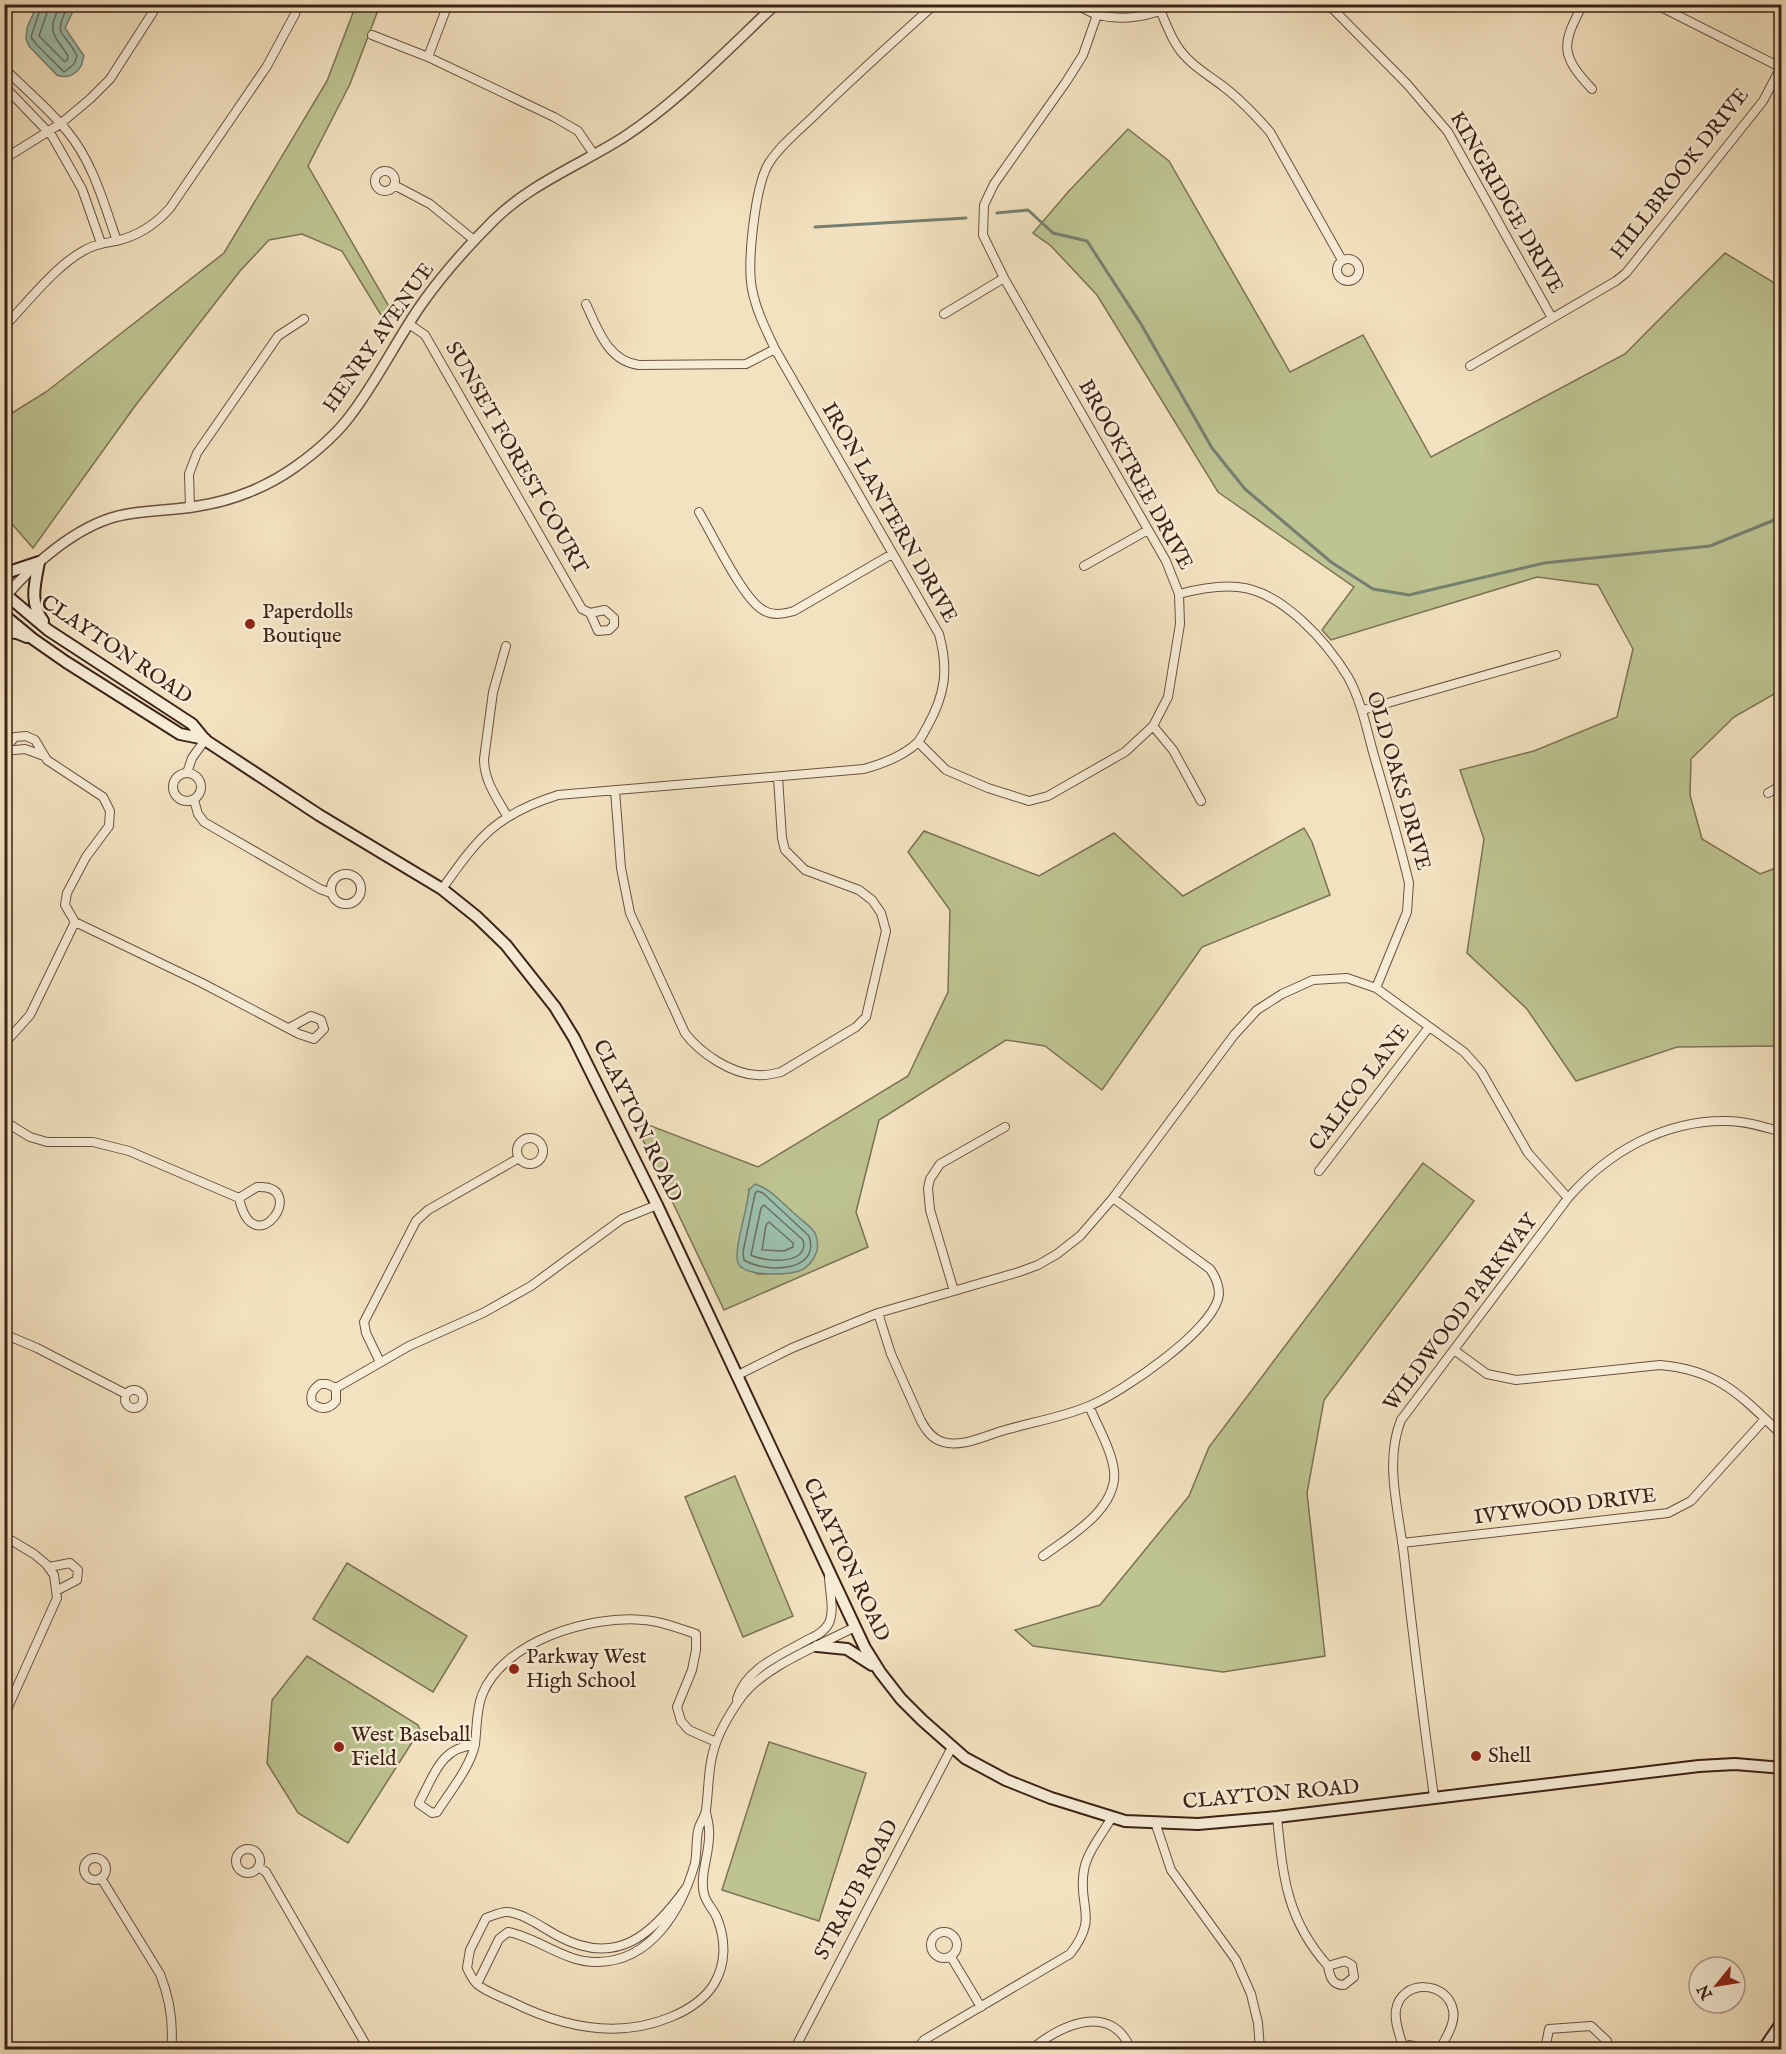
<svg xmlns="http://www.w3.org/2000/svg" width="1786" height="2054" font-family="'IM FELL English',serif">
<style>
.green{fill:#bdc391;stroke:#7c7254;stroke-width:1.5;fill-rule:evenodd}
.water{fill:#9cbfad;stroke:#768071;stroke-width:1.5}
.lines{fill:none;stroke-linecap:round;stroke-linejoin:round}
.shore{stroke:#6c7062;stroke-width:1.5}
.stream{stroke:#768071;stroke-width:3}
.minor-casing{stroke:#6a5241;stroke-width:10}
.tertiary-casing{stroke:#6a5241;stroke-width:12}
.secondary-casing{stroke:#3c2217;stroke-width:14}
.minor{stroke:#f7ecd6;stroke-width:8}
.tertiary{stroke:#f7ecd6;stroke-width:9}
.secondary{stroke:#f7ecd6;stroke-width:10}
.poi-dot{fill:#8f2418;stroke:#f7ecd6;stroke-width:2}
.labels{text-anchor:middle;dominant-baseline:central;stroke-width:5;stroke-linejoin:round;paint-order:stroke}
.street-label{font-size:21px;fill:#3c2217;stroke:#f7ecd6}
.poi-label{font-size:21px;fill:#3c2217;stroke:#f7ecd6;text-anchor:start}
</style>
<rect width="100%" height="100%" fill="#f3e2c0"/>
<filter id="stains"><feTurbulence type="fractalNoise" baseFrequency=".00333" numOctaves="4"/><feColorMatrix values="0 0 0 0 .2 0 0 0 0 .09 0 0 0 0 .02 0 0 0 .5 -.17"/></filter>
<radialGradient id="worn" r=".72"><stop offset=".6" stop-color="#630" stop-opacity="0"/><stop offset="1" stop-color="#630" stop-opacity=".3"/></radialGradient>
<path class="green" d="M 356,5 L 380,5 L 350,84 L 308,166 L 395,317 L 381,315 L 342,251 L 302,234 L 269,240 L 240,271 L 135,406 L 33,548 L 5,516 L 4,418 L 46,392 L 224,253 L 327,81 Z
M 1128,129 L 1169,161 L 1290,372 L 1363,335 L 1431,457 L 1625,354 L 1725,253 L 1781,287 L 1781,690 L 1734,717 L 1691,759 L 1690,795 L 1702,839 L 1760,874 L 1781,866 L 1781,1046 L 1677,1047 L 1576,1081 L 1527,1009 L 1467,953 L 1484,839 L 1460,770 L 1534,751 L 1617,717 L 1633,649 L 1598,585 L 1537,577 L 1331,640 L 1322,630 L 1354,587 L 1218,492 L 1097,295 L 1051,246 L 1033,233 L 1068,192 Z
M 1304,828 L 1312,842 L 1330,895 L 1202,947 L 1102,1090 L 1045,1046 L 1006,1040 L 879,1120 L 856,1212 L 868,1247 L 724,1310 L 633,1119 L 758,1167 L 908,1076 L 948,992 L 950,910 L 908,852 L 924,831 L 1039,876 L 1114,833 L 1183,896 ZM 749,1190 L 785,1273 L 758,1274 L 741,1267 Z
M 1423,1163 L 1474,1201 L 1324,1400 L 1307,1493 L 1325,1656 L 1223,1672 L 1033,1646 L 1015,1630 L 1100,1605 L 1189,1496 L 1209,1447 Z
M 735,1476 L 793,1616 L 743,1637 L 685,1497 Z
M 347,1563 L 467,1636 L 433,1692 L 313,1619 Z
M 307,1656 L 418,1725 L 420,1730 L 348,1843 L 298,1813 L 267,1763 L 272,1700 Z
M 769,1742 L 866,1773 L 819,1921 L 722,1890 Z"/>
<path class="water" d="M 37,5 L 76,5 L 65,28 L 84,56 C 82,59 83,63 81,66 C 76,75 66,79 57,75 L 29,46 L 26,39 L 27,28 Z
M 755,1184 C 771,1189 782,1203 795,1214 C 801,1220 811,1226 815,1233 C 818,1239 818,1245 817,1251 C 814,1259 808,1268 799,1271 C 787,1275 744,1277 738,1263 C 733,1250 748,1208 749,1190 Z"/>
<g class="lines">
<path class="shore" d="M 42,4 L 31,37 L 36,44 L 64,72 L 74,64 L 77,56 C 63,28 52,38 69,4
M 50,4 L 39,36 L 65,62 L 67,60 L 68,56 C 53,33 46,31 61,4
M 757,1191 L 763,1193 L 809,1236 C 821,1273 764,1273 744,1260 L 743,1252 L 755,1194 Z
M 764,1205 L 803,1240 C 810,1266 764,1262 751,1255 L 761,1208 Z
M 769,1222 L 793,1243 L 793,1247 L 784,1251 L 762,1250 L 766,1225 Z"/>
<path class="stream" d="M 997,213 L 1028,210 L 1053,233 L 1087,241 L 1141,324 L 1212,448 L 1245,489 L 1331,562 L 1373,589 L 1409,595 L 1544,563 L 1710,546 L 1772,521 L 1782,514
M 815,227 L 966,218"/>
<defs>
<path id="minor" d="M 1076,4 C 1083,8 1091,13 1098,15 C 1122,21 1152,17 1173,4
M 1328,4 L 1407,84 L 1448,132 L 1552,318
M 1583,4 C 1562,44 1559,54 1592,89
M 1655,4 L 1782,68
M 1160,10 C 1167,26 1173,43 1184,55 C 1195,68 1210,76 1224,87 C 1241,100 1256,116 1270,132 L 1342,260
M 372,35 L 428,57 L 554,117 L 578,131 L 593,153
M 428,57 L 448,4
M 4,68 C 25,89 48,108 67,131 C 93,162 104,204 117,241
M 4,86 L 52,136 L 56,143 L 82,189 L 101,243
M 4,159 L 60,124 L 90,99 L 110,79 L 153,12 L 154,4
M375 181a10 10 0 1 1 20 0a10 10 0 1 1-20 0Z
M 394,185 L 430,204 L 474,240
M1337 270a11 11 0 1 1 22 0a11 11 0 1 1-22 0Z
M 586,304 C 598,330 608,361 639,365 L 746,364 L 775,349
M 944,314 L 1004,278
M 409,324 L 425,335 L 582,609 L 590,613 L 598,631 L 609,630 L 614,625 L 614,618 L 605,610 L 590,613
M 4,327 C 27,303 56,265 85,250 C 95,244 105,243 116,241 C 138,236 155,225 170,208 L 267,66 L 295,14 L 298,4
M 1470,366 L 1616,281 L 1626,273 L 1763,101 L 1782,65
M 190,507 L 189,474 L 197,453 L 278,336 L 304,319
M 699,512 C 712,534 743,599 763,610 C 773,616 783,614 794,611 L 892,554
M 1084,566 L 1148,530
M 1179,594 C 1198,589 1219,585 1238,587 C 1282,591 1327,642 1348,677 C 1362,702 1367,732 1375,759 C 1387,800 1399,841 1409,883 L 1407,912 L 1376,988
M 506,646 L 493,692 L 484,759 C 484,781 497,798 507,816
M 1363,710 L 1556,655
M 1153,726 L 1173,750 L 1201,801
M 918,742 L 946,770 L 988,788 L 1029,801 L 1048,796 L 1125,752 L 1153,726 L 1168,697 L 1180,624 L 1179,594 L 1166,561 L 1004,278 L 983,235 L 984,205 L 994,184 L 1066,82 L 1083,55 L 1097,15
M 4,749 L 15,737 L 26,736 L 35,740 L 47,760 L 103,797 L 110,811 L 109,826 L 86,857 L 67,893 L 65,905 L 75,922 L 202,983 L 299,1034 L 314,1039 L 324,1029 L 321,1020 L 311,1016 L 289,1028
M 4,751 L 25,749 L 44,756
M173 787a14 14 0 1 1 28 0a14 14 0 1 1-28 0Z
M 187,773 L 192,758 L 205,740
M 615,790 L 621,868 L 630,913 L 685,1033 C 700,1053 731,1074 757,1075 C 765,1076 773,1074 781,1072 L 856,1027 L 866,1017 L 886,931 L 881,913 L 872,900 L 859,890 L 805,870 L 785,850 L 782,838 L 778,777
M 1768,793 L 1782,785
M 194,800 L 198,814 L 204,822 L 320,889 L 331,893
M331 889a15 15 0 1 1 30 0a15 15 0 1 1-30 0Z
M 442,889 C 479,837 495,815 558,795 L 864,769 C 882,764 902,757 917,743 C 921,739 924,732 927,727 C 945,695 949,670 939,634 L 775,349 C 766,330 756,310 752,289 C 747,263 755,185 769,163 C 781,144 801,129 817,113 C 855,76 895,40 935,4
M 4,1044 L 30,1015 L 75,922
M 4,1121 L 30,1137 L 47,1142 L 93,1142 L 129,1151 L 239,1198
M517 1151a13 13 0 1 1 26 0a13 13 0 1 1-26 0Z
M 1319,1171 L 1429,1027
M 257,1187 C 311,1184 254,1267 239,1198 Z
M 954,1291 L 930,1210 L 928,1188 L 930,1179 L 940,1164 L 1005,1127
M 878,1313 L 891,1354 L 921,1421 C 926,1430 932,1439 943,1442 C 962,1448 987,1435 1005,1430 C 1033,1422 1063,1417 1089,1406 C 1121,1393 1216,1329 1219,1294 C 1219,1285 1215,1276 1210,1269 L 1113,1198
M 4,1334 L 37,1348 L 126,1394
M 1454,1350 L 1487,1374 L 1516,1380 L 1660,1365 C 1719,1370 1741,1396 1782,1435
M 380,1362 L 366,1333 L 364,1322 L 416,1221 L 428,1210 L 519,1158
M 738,1375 L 792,1348 L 878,1313 L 1019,1272 L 1038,1265 L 1057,1254 L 1080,1236 L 1113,1198 L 1234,1035 L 1257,1010 L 1282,994 L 1313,980 L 1347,978 L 1376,988 L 1464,1052 L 1481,1071 L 1528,1153 L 1568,1198
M 320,1384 L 327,1384 L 336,1388 L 336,1401 C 329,1410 320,1410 312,1403 C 310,1394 312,1390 320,1384 Z
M 336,1388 L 409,1346 L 483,1313 L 531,1286 L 622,1219 L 657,1205
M125 1399a9 9 0 1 1 18 0a9 9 0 1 1-18 0Z
M 4,1536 L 34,1554 L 46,1564 L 54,1575 L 57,1598 L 4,1716
M 1402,1543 L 1668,1513 L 1691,1501 L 1765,1419
M 1043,1556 C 1069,1537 1118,1509 1114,1471 C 1112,1451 1097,1425 1089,1406
M 49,1567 L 70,1563 L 78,1570 L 77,1580 L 56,1591
M 737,1699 C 746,1668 781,1655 807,1640 C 816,1636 824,1632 829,1623 C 835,1609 829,1590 829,1576
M 475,1745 C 441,1747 434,1775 420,1801 L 419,1804 L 432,1813 L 437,1812 C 449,1793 471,1766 475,1744 C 477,1728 476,1711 482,1695 C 503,1641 590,1615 643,1620 C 661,1621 678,1628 696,1634 L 696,1650 L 692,1670 L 677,1707 L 681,1721 L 689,1730 L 716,1742
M 1434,1797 C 1423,1717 1413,1637 1404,1556 C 1399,1512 1384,1462 1401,1420 L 1568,1198 C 1608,1152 1664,1120 1727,1121 C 1745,1121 1764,1127 1782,1132
M 1277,1817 C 1283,1876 1286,1919 1328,1966
M 1155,1822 L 1171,1870 L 1236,1960 L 1251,1994 L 1258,2023 L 1260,2050
M236 1861a12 12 0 1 1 24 0a12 12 0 1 1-24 0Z
M84 1869a11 11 0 1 1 22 0a11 11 0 1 1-22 0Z
M 258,1867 L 266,1872 L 369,2050
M 101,1878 L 160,1974 C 170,1999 174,2023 171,2050
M 686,1888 C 653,1934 617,1968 558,1936 C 543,1928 525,1914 508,1912 C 502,1911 492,1916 486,1918 L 470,1950 L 467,1968 C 469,1972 472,1979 476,1983 C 482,1990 503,1998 512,2002 C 562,2027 618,2039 671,2017 C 688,2010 704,2000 714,1984 C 726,1964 726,1940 717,1918 C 714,1910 706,1903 704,1894 C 699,1874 711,1851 709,1830 C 709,1824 707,1818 706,1812
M931 1945a13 13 0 1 1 26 0a13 13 0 1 1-26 0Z
M 951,1957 L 981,2007
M 1345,1961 L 1352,1965 L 1354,1977 L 1344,1985 C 1332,1985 1330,1977 1328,1966 Z
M 477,1984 L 499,1939 L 508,1932 C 539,1938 565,1963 598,1962 C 652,1961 682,1909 695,1863 C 697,1852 696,1841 698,1831 C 699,1824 705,1817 706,1810 C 709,1787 708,1764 716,1743 C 721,1728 731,1712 740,1699 C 762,1667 820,1645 855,1627
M 1403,2047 C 1400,2035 1394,2022 1396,2010 C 1401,1979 1447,1980 1453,2010 C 1456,2024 1445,2038 1440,2050
M 1400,2049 L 1410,2045 L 1431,2050
M 794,2050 L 952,1747
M 916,2050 L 924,2040 L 1070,1954 C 1100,1916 1077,1907 1084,1870 C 1087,1852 1103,1833 1112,1817
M 1031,2050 C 1059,2025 1112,2001 1131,2050
M 1545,2050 L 1549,2029 L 1591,2026 L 1607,2041 L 1608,2050"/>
<path id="tertiary" d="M 4,598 C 32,565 75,527 118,516 C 144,510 171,511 198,506 C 232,501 267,487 295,467 C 316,452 335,436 350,416 C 377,381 396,341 421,305 C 442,275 467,247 493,221 C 530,184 580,165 624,137 C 680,100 727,50 776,4"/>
<path id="secondary" d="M 4,572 L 9,572 L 39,562 C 35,584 29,602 43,621
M 4,593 L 48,630 L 192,724 L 205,740 L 319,815 L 442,889 L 477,917 L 506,945 L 555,1007 L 574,1038 L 657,1205 L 865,1648 L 880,1672 L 901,1699 L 922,1720 L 965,1758 L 1006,1780 L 1051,1798 L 1125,1821 L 1198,1824 L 1277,1817 L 1699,1766 L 1735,1764 L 1782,1768
M 4,615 L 33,639 L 66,662 L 180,734 L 205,739
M 4,632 L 17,633 L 27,637
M 817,1646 L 847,1649 L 872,1665
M 1763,2050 L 1782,2022"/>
</defs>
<use href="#minor" class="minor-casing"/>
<use href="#tertiary" class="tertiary-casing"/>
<use href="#secondary" class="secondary-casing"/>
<use href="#minor" class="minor"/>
<use href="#tertiary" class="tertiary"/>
<use href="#secondary" class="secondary"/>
</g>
<g class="poi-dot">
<circle cx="250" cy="624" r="6"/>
<circle cx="514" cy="1669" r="6"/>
<circle cx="339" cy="1747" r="6"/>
<circle cx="1476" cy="1756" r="6"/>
</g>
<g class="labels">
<g class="street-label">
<text transform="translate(1680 174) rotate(-52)">HILLBROOK DRIVE</text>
<text transform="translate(1506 203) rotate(60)">KINGRIDGE DRIVE</text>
<text transform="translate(379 338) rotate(-55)">HENRY AVENUE</text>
<text transform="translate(516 458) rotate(60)">SUNSET FOREST COURT</text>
<text transform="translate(1135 475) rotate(61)">BROOKTREE DRIVE</text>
<text transform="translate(889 513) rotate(60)">IRON LANTERN DRIVE</text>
<text transform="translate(116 650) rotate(34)">CLAYTON ROAD</text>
<text transform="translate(1398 781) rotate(74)">OLD OAKS DRIVE</text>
<text transform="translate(1360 1088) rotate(-53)">CALICO LANE</text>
<text transform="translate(637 1121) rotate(64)">CLAYTON ROAD</text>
<text transform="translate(1461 1313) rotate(-53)">WILDWOOD PARKWAY</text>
<text transform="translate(1565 1507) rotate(-7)">IVYWOOD DRIVE</text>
<text transform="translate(846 1560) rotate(65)">CLAYTON ROAD</text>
<text transform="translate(1271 1795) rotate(-5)">CLAYTON ROAD</text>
<text transform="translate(857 1890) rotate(-62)">STRAUB ROAD</text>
</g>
<g class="poi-label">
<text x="262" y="612">Paperdolls<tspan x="262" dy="24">Boutique</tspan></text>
<text x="526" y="1657">Parkway West<tspan x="526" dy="24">High School</tspan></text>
<text x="351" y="1735">West Baseball<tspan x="351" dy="24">Field</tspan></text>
<text x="1488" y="1756">Shell</text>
</g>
</g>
<rect width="1786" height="2054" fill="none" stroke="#f3e2c0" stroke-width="24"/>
<rect x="6" y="6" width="1774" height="2042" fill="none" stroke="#3c2217" stroke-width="3"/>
<rect x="12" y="12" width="1762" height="2030" fill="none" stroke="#3c2217" stroke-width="1.5"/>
<g transform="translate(1717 1985) rotate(240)"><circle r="28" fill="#f7ecd6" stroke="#ac9b8a" stroke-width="1.5"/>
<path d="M0-4.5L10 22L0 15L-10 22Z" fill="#8f2418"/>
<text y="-9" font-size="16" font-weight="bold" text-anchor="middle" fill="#3c2217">N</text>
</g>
<rect width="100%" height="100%" filter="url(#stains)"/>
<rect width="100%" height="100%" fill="url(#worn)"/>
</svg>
